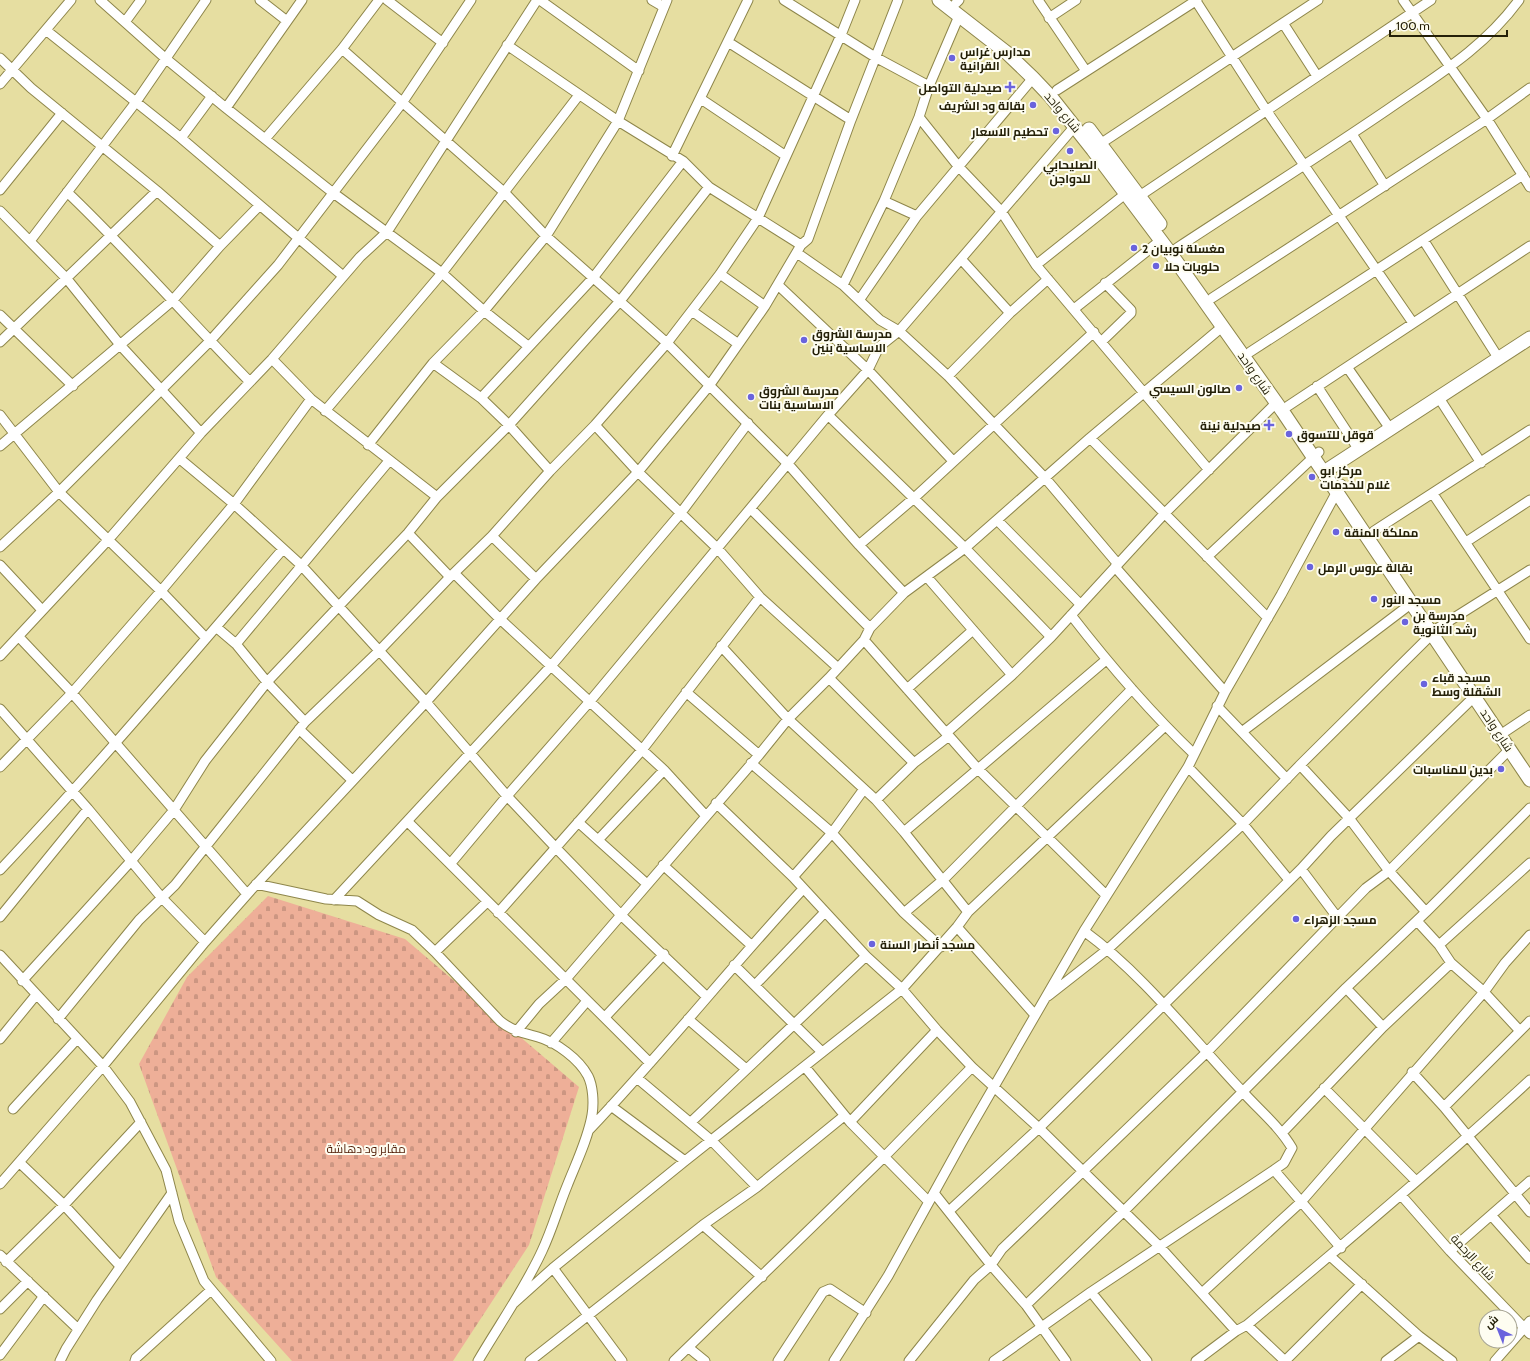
<svg xmlns="http://www.w3.org/2000/svg" width="1530" height="1361" font-family="Cabin,Cairo,sans-serif">
<style>
.cemetery{fill:url(#cemetery-stones)}
.lines{fill:none;stroke-linecap:round;stroke-linejoin:round}
.street-casing{stroke:#8e864b;stroke-width:11}
.secondary-casing{stroke:#8e864b;stroke-width:15}
.street{stroke:#fff;stroke-width:9}
.secondary{stroke:#fff;stroke-width:13}
.poi-dot{fill:#6a63dd;stroke:#fefdf1;stroke-width:1.5}
.labels{text-anchor:middle;dominant-baseline:central;stroke-width:4;stroke-linejoin:round;paint-order:stroke}
.poi-label{font-size:12px;font-weight:bold;fill:#242008;stroke:#fefdf1;text-anchor:start}
.street-label{font-size:12px;fill:#242008;stroke:#fefdf1}
.park-label{font-size:12px;fill:#501c05;stroke:#fefdf1}
</style>
<defs>
<pattern id="cemetery-stones" width="16" height="16" patternUnits="userSpaceOnUse"><rect width="16" height="16" fill="#eeaf98"/><path d="M2 7V4a2 2 0 0 1 4 0v3zM10 15v-3a2 2 0 0 1 4 0v3z" fill="#cc9682"/></pattern>
</defs>
<rect width="100%" height="100%" fill="#e6dea1"/>
<path class="cemetery" d="M 268,896 L 405,939 L 579,1087 L 529,1245 L 453,1361 L 292,1361 L 216,1277 L 139,1064 L 187,977 Z"/>
<g class="lines">
<defs>
<path id="street" d="M 100,0 L 165,58 L 226,108 L 332,192 L 442,273 L 484,311 L 528,346
M 260,0 L 287,21
M 387,0 L 443,43
M 540,0 L 639,71
M 652,0 L 664,7
M 784,0 L 875,57 L 929,86
M 1038,0 L 1086,71
M 1403,0 L 1487,119 L 1530,187
M 1196,1 L 1266,110 L 1413,323
M 956,3 L 959,0
M 1049,18 L 1076,0
M 125,22 L 141,0
M 1283,23 L 1317,76
M 47,31 L 181,138 L 343,276
M 728,42 L 851,120
M 507,45 L 618,121 L 683,161 L 709,187 L 801,245
M 342,49 L 505,193 L 546,236 L 667,343 L 788,464 L 859,545 L 904,593
M 0,58 L 31,88 L 157,191 L 220,246
M 0,84 L 71,0
M 1057,90 L 1197,0
M 701,99 L 786,156
M 226,108 L 302,0
M 919,117 L 958,166 L 1001,211 L 1036,265 L 1209,470
M 1352,134 L 1385,186
M 181,138 L 212,96
M 265,139 L 342,49 L 379,0
M 1100,144 L 1318,0
M 672,156 L 748,0
M 0,190 L 62,113
M 67,192 C 130,252 188,319 250,382
M 1135,199 L 1431,0
M 884,201 L 917,216
M 0,211 L 67,279 L 121,346 L 201,433
M 30,241 L 136,102 L 206,0
M 1424,241 L 1499,359
M 1177,248 C 1247,202 1318,157 1387,110 C 1436,76 1483,49 1519,0
M 797,253 L 843,285 L 880,320 L 899,331 L 948,376 L 1046,479 L 1117,563
M 961,259 L 1010,313
M 1036,265 L 1129,191
M 720,274 L 765,306
M 778,285 L 868,370 L 953,461
M 843,285 L 884,201 L 919,117 L 929,86 L 959,16
M 1212,298 L 1487,119 L 1530,88
M 860,299 L 917,216 L 1033,78
M 1074,309 L 1161,240
M 692,311 L 737,343
M 0,315 L 73,386
M 0,342 L 157,191
M 1101,342 L 1131,313 L 1131,310 L 1105,283
M 1250,352 L 1523,175
M 272,359 L 311,399 L 437,497
M 433,363 L 481,398 L 509,425 L 550,471
M 1347,367 L 1391,430
M 948,376 L 1010,313 L 1048,279
M 1317,386 L 1359,450
M 481,398 L 593,278 L 683,161
M 1439,398 L 1481,463
M 1288,406 L 1530,246
M 325,411 L 442,273 L 579,95
M 0,415 L 59,492 L 161,591 L 206,638
M 828,415 L 965,548 L 1051,637
M 595,425 L 638,472 L 718,549 L 760,597 L 837,667
M 1090,438 L 1268,618
M 368,445 L 433,363 L 484,311 L 546,236 L 618,121 L 667,0
M 0,446 L 172,301 L 220,246 L 259,206
M 180,459 L 234,504 L 301,565 L 426,702 L 507,796 L 556,848 L 621,915 L 707,997
M 1433,494 L 1530,639
M 751,509 L 870,628
M 997,520 L 1080,604
M 1374,531 L 1530,430
M 408,533 L 450,577
M 492,536 L 536,579
M 1466,542 L 1530,500
M 859,545 L 913,499 L 1094,332
M 0,547 L 59,492 L 210,341 L 278,265 L 402,103 L 471,0
M 1207,557 L 1319,452
M 0,565 L 42,610
M 1115,567 L 1225,692
M 454,573 L 500,619 L 664,770 L 706,816
M 927,577 L 1012,675
M 1071,615 C 1109,664 1149,711 1194,754
M 216,627 L 236,644 L 267,682 L 305,722
M 1438,628 L 1530,570
M 19,637 L 72,693 L 247,894
M 864,640 L 946,733
M 236,644 L 389,461
M 721,646 L 788,719 L 876,800 L 904,832 L 968,912
M 0,656 L 109,539 L 201,433 L 272,359 L 360,257 L 387,232 L 537,0
M 829,678 L 914,763
M 907,689 L 973,630
M 686,692 L 759,755
M 1217,706 L 1287,779
M 0,709 L 88,809 L 162,898 L 205,942
M 299,729 L 352,780
M 1243,731 L 1412,603
M 1506,731 L 1530,715
M 949,736 L 978,769 L 1106,895
M 751,763 L 832,833 L 904,913 L 941,947
M 1300,765 L 1349,818 L 1389,871 L 1426,912
M 0,767 L 72,693 L 161,591 L 234,504 L 311,399
M 1188,767 L 1243,824 L 1289,880
M 876,800 L 914,763 L 949,736 L 946,733 L 1012,675 L 1051,637 L 1164,514 L 1276,403
M 716,803 L 793,877 L 866,956 L 902,989 L 937,1030 L 972,1067 L 1039,1128 L 1160,1247 L 1236,1331
M 408,822 L 650,1063
M 578,822 L 647,884
M 904,832 L 1106,660
M 598,840 L 664,770
M 451,863 L 507,796 L 591,700 L 828,415 L 868,370 L 879,347 L 899,331 L 1075,126
M 663,865 L 751,945
M 1301,869 L 1337,917
M 0,870 C 98,766 190,657 283,549
M 793,877 L 832,833 L 864,789
M 256,884 L 326,899 L 357,901 L 379,915 L 412,930 L 435,952 L 500,1021 C 512,1031 524,1033 538,1037 C 556,1042 579,1059 588,1076 C 593,1086 594,1103 592,1115 C 588,1139 576,1163 567,1186 C 558,1208 552,1230 542,1251 C 524,1290 499,1325 478,1361
M 334,900 L 551,666 L 680,514 L 748,423
M 498,913 L 642,750 L 760,597
M 904,913 L 943,880 L 1132,689
M 0,917 L 88,809
M 1417,921 L 1439,945 L 1451,963 L 1484,992 L 1520,1031
M 957,927 L 1035,1015
M 1439,945 L 1530,863
M 435,952 L 487,902
M 0,955 L 103,1066 L 130,1102 L 166,1170 L 179,1221 L 204,1281 L 271,1361
M 734,965 L 822,1052
M 22,981 L 131,861 L 174,810 L 205,761 L 267,682 L 408,533 L 437,497 L 509,425 L 620,301 L 709,187
M 755,985 L 825,912
M 1346,988 L 1383,1027
M 1048,996 L 1108,949 L 1243,824 L 1300,765 L 1432,634
M 605,1017 L 664,954
M 58,1019 L 139,920 L 175,885 L 305,722 L 379,651 L 450,577 L 492,536 L 550,471 L 595,425 L 667,343 L 720,274 L 758,218 L 841,35 L 855,0
M 688,1019 L 746,1069
M 516,1032 L 539,1004 L 566,979 L 621,915 L 759,755 L 788,719 L 829,678 L 864,640 L 870,628 L 904,593 L 965,548 L 1090,438 L 1222,327
M 0,1039 L 36,995
M 551,1043 L 587,1001
M 805,1067 L 850,1122 L 929,1202
M 1412,1072 L 1444,1107 L 1530,1212
M 637,1078 L 712,1141 L 757,1187
M 1324,1088 L 1416,1181
M 611,1106 L 685,1161
M 1444,1107 L 1530,1021
M 13,1109 L 77,1039
M 691,1122 L 866,956
M 850,1122 L 937,1030
M 589,1130 C 663,1052 730,968 803,889
M 1282,1133 L 1383,1027 L 1451,963
M 20,1163 L 64,1205 L 120,1266
M 1274,1170 L 1341,1248
M 0,1184 L 103,1066 L 205,942 L 251,890 L 426,702 L 536,579 L 638,472 L 709,386 L 765,306 L 801,245 L 808,239 L 851,120 L 898,0
M 934,1193 L 991,1265 L 1026,1305 L 1066,1361
M 1401,1195 L 1450,1251 L 1530,1334
M 949,1211 L 1039,1128 L 1301,869 L 1331,836 L 1474,697
M 1491,1215 L 1530,1259
M 703,1225 L 762,1277
M 1450,1251 L 1530,1181
M 0,1255 L 78,1329
M 1330,1256 L 1419,1336 L 1452,1361
M 6,1262 L 64,1205 L 141,1122
M 553,1268 L 622,1361
M 1091,1292 L 1147,1361
M 1203,1292 L 1301,1202 L 1484,992 L 1505,963 L 1530,935
M 514,1303 L 553,1268 L 685,1161 L 902,989 L 957,927 L 968,912 L 1165,726
M 1026,1305 L 1123,1212 L 1346,988 L 1426,912 L 1530,808
M 0,1309 L 28,1281
M 1247,1325 L 1285,1361
M 689,1348 L 705,1361
M 0,1355 L 44,1296
M 60,1361 L 66,1349 L 97,1300 L 172,1193
M 135,1361 L 136,1358 L 211,1290
M 530,1361 L 703,1225 L 757,1187 L 844,1116
M 674,1361 L 884,1157 L 972,1067
M 778,1361 L 823,1292 L 830,1289 L 866,1313
M 834,1361 L 888,1276 L 962,1142 L 1084,931 L 1188,767 L 1225,692 L 1281,595 L 1341,484
M 909,1361 L 974,1280 L 991,1265 L 1002,1249 L 1207,1052 L 1366,888 L 1389,871 L 1510,749
M 994,1361 L 1091,1292 L 1274,1170 L 1284,1163 L 1292,1148 C 1279,1126 1259,1110 1242,1091 C 1191,1037 1144,975 1084,931
M 1196,1361 L 1236,1331 L 1247,1325 C 1343,1245 1438,1165 1530,1080
M 1285,1361 L 1362,1284
M 1386,1361 L 1419,1336
M 1495,1361 L 1530,1321"/>
<path id="secondary" d="M 939,0 L 1007,53 L 1033,78 L 1051,97 L 1093,150 L 1171,254 L 1283,412 L 1530,780
M 1089,129 L 1160,224
M 1324,472 L 1530,338"/>
</defs>
<use href="#street" class="street-casing"/>
<use href="#secondary" class="secondary-casing"/>
<use href="#street" class="street"/>
<use href="#secondary" class="secondary"/>
</g>
<g class="poi-dot">
<circle cx="952" cy="58" r="4"/>
<path d="M1008 81h4v4h4v4h-4v4h-4v-4h-4v-4h4z"/>
<circle cx="1033" cy="105" r="4"/>
<circle cx="1056" cy="131" r="4"/>
<circle cx="1070" cy="151" r="4"/>
<circle cx="1134" cy="248" r="4"/>
<circle cx="1156" cy="266" r="4"/>
<circle cx="804" cy="340" r="4"/>
<circle cx="1239" cy="388" r="4"/>
<circle cx="751" cy="397" r="4"/>
<path d="M1267 419h4v4h4v4h-4v4h-4v-4h-4v-4h4z"/>
<circle cx="1289" cy="434" r="4"/>
<circle cx="1312" cy="477" r="4"/>
<circle cx="1336" cy="532" r="4"/>
<circle cx="1310" cy="567" r="4"/>
<circle cx="1374" cy="599" r="4"/>
<circle cx="1405" cy="622" r="4"/>
<circle cx="1424" cy="684" r="4"/>
<circle cx="1501" cy="769" r="4"/>
<circle cx="1296" cy="919" r="4"/>
<circle cx="872" cy="944" r="4"/>
</g>
<g class="labels">
<g class="poi-label">
<text x="960" y="51">مدارس غراس<tspan x="960" dy="14">القرانية</tspan></text>
<text x="1002" y="87" text-anchor="end">صيدلية التواصل</text>
<text x="1025" y="105" text-anchor="end">بقالة ود الشريف</text>
<text x="1048" y="131" text-anchor="end">تحطيم الاسعار</text>
<text x="1070" y="164" text-anchor="middle">الصليحابي<tspan x="1070" dy="14">للدواجن</tspan></text>
<text x="1142" y="248">مغسلة نوبيان 2</text>
<text x="1164" y="266">حلويات حلا</text>
<text x="812" y="333">مدرسة الشروق<tspan x="812" dy="14">الاساسية بنين</tspan></text>
<text x="1231" y="388" text-anchor="end">صالون السيسي</text>
<text x="759" y="390">مدرسة الشروق<tspan x="759" dy="14">الاساسية بنات</tspan></text>
<text x="1261" y="425" text-anchor="end">صيدلية نينة</text>
<text x="1297" y="434">قوقل للتسوق</text>
<text x="1320" y="470">مركز ابو<tspan x="1320" dy="14">غلام للخدمات</tspan></text>
<text x="1344" y="532">مملكة المنقة</text>
<text x="1318" y="567">بقالة عروس الرمل</text>
<text x="1382" y="599">مسجد النور</text>
<text x="1413" y="615">مدرسة بن<tspan x="1413" dy="14">رشد الثانوية</tspan></text>
<text x="1432" y="677">مسجد قباء<tspan x="1432" dy="14">الشقلة وسط</tspan></text>
<text x="1493" y="769" text-anchor="end">بدين للمناسبات</text>
<text x="1304" y="919">مسجد الزهراء</text>
<text x="880" y="944">مسجد أنصار السنة</text>
</g>
<g class="street-label">
<text transform="translate(1063 112) rotate(50)">شارع واحد</text>
<text transform="translate(1255 373) rotate(55)">شارع واحد</text>
<text transform="translate(1497 730) rotate(56)">شارع واحد</text>
<text transform="translate(1473 1257) rotate(47)">شارع الرحمة</text>
</g>
<g class="park-label">
<text x="366" y="1148">مقابر ود دهاشة</text>
</g>
</g>
<g transform="translate(1498 1329) rotate(317)"><circle r="19" fill="#fefdf1" stroke="#a7a594"/>
<path d="M0-3L7 15L0 10L-7 15Z" fill="#6a63dd"/>
<text y="-6" font-size="11" font-weight="bold" text-anchor="middle" fill="#242008">ش</text>
</g>
<path d="M1390 30v6h117v-6" fill="none" stroke="#242008" stroke-width="2"/>
<text x="1396" y="30" font-size="12" fill="#242008" stroke="#fefdf1" stroke-width="3" paint-order="stroke">100 m</text>
</svg>
